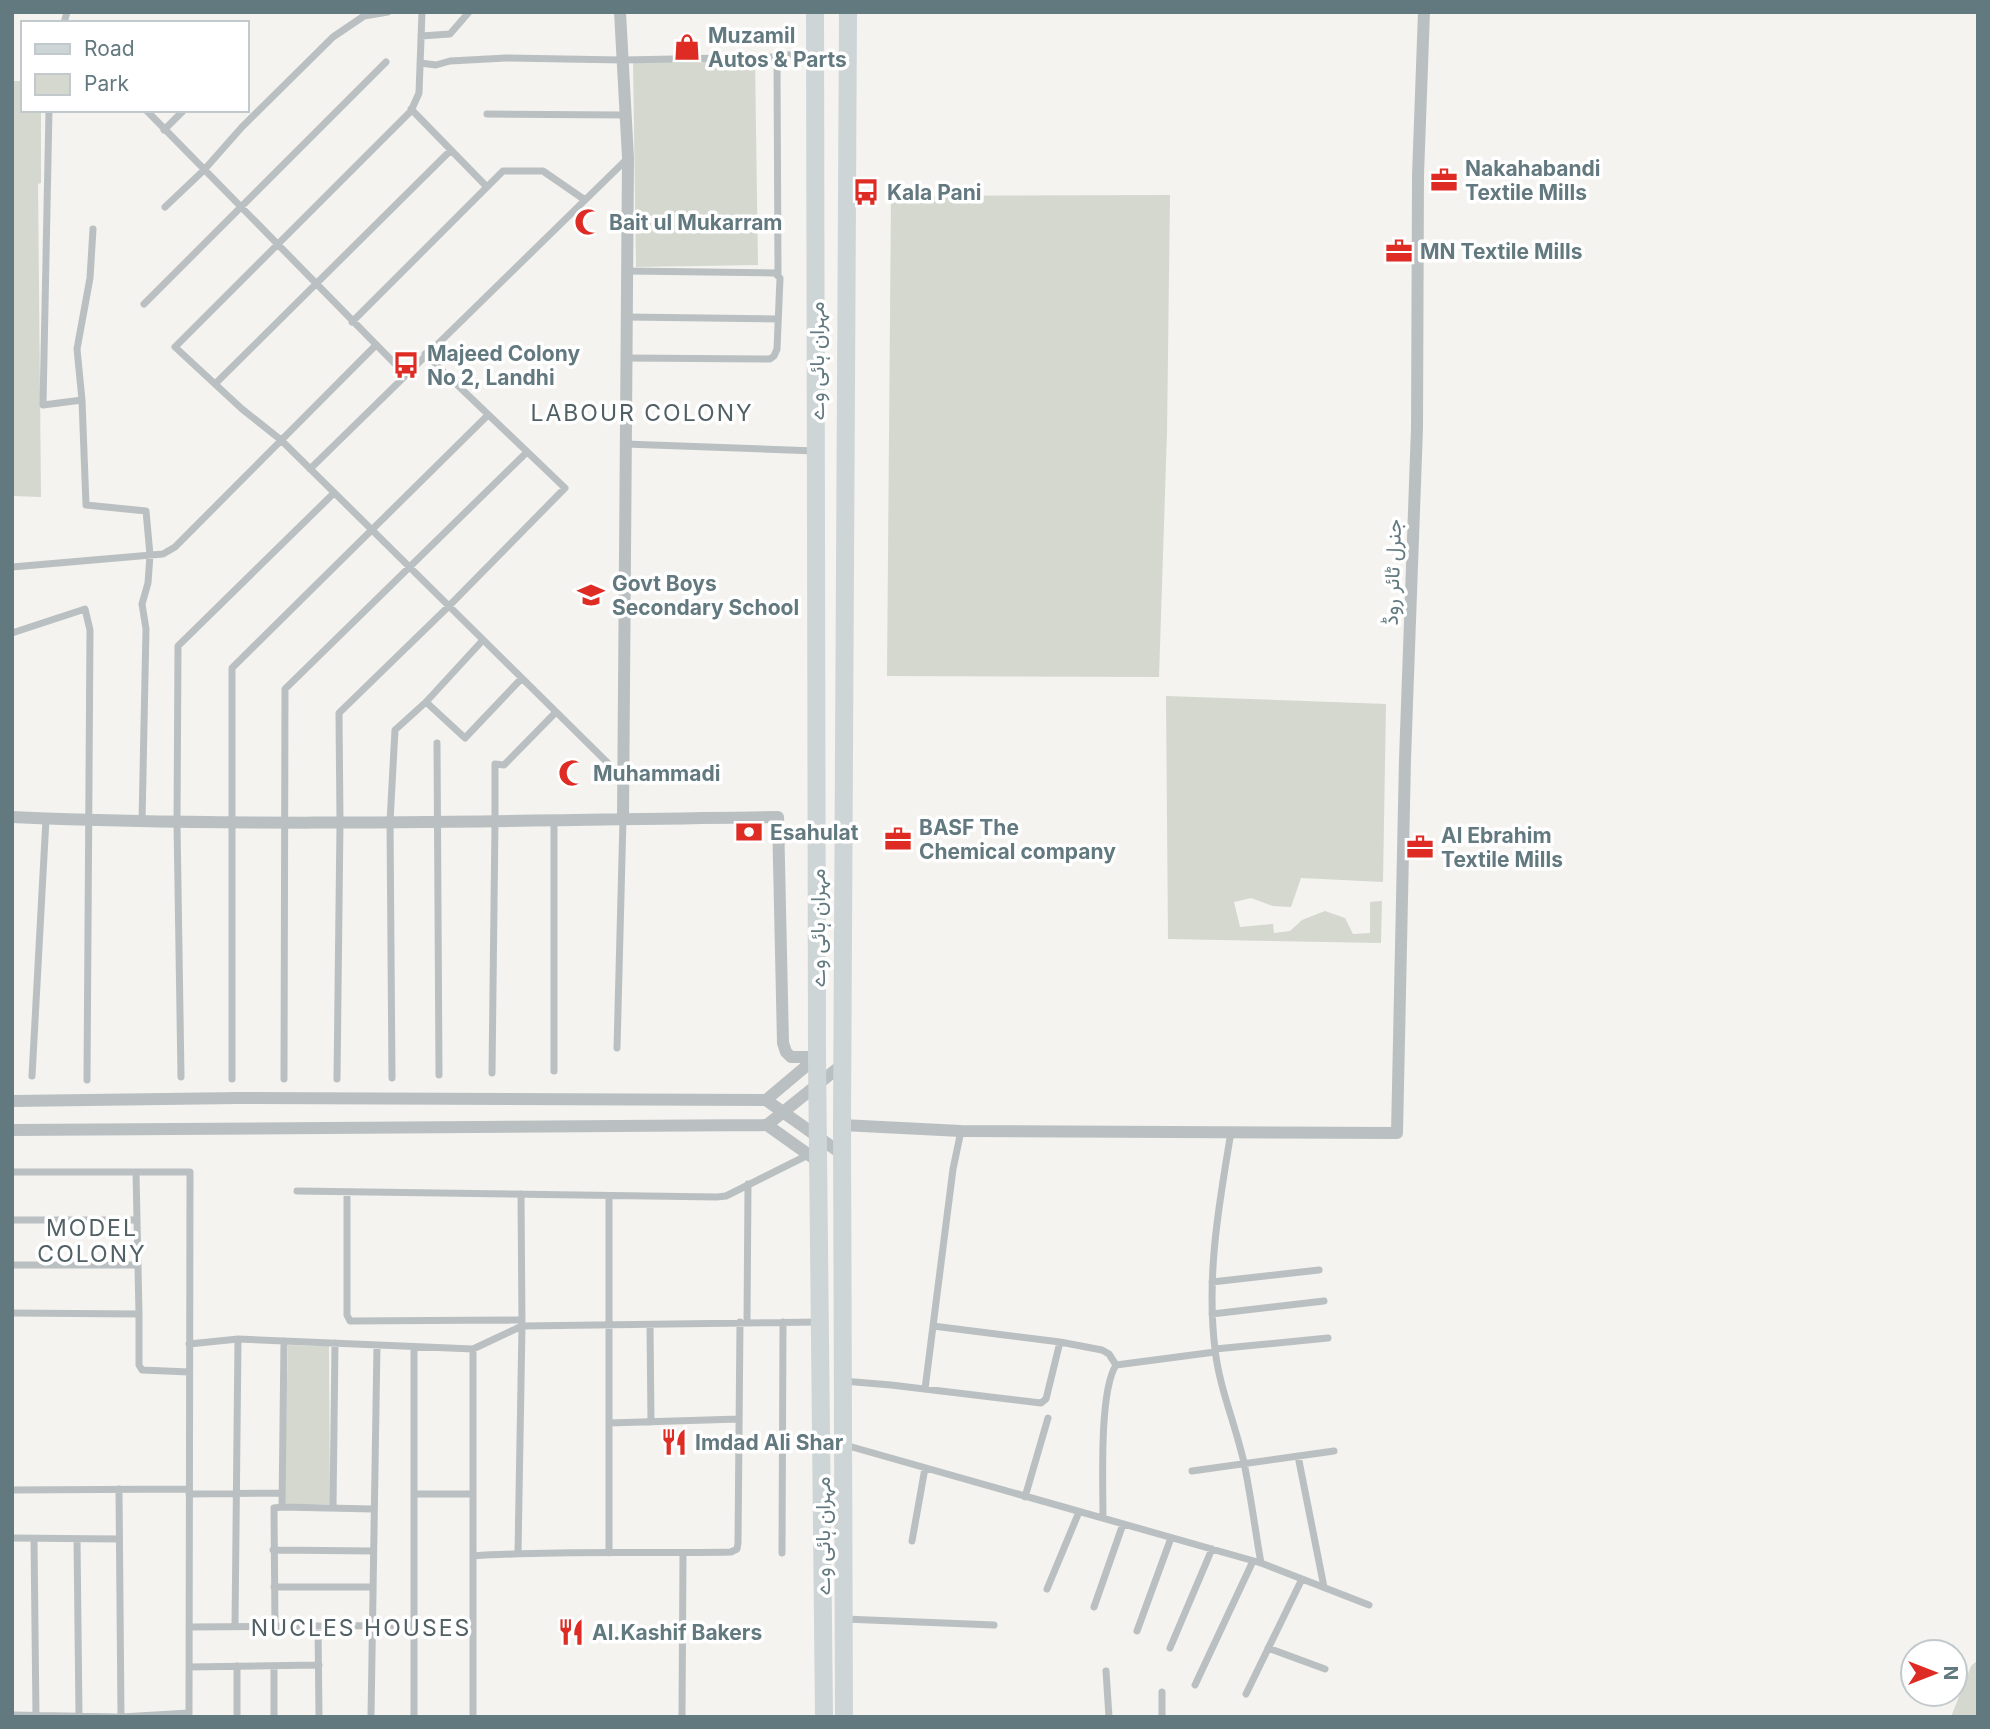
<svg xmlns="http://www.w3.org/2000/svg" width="1990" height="1729" font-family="Inter,Vazirmatn,sans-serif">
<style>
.green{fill:#d4d8cf}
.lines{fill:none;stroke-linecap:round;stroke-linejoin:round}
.minor{stroke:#bac0c2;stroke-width:7}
.tertiary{stroke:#bac0c2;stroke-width:12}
.primary{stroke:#ced5d7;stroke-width:18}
.labels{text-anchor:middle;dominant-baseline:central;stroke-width:7;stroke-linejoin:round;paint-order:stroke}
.poi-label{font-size:21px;font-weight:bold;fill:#637980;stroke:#fff;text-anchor:start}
.street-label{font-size:21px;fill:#637980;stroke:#fff}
.neighbourhood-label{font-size:23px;letter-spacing:2px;fill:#516065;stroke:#fff}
</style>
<rect width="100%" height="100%" fill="#f4f3ef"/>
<path class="green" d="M 755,60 L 758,265 L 636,267 L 633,62 Z
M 12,81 L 23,81 L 23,110 L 41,110 L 41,183 L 38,184 L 41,497 L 12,496 Z
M 1170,195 L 1167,432 L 1159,677 L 887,676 L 891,196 Z
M 1166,696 L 1386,704 L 1383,882 L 1301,878 L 1291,907 L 1273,906 L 1251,898 L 1234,902 L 1240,927 L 1273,924 L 1274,933 L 1290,931 L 1302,920 L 1325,911 L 1345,918 L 1353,934 L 1370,933 L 1370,902 L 1382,901 L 1381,943 L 1168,939 Z
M 288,1345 L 329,1346 L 330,1504 L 284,1505 Z
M 1978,1660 L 1978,1717 L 1951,1717 L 1971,1666 Z"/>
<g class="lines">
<path class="minor" d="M 422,12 L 419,93 L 411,111 L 175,347 L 242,409 L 281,440 L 622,777
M 64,23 L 67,12
M 421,36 L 450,34 L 469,12
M 420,63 L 436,65 L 450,61 L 506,58 L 622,60 L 780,57
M 411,109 L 487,187
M 49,110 L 43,405 L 82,400 L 86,505 L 146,511 L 150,555 L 148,583 L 142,604 L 146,629 L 142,822
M 146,110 L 405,374
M 487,114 L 625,115
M 164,130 L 184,110
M 165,207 L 204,170 L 242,127 L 333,37 L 364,16 L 388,12
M 778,275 L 777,61 L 784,55 L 816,55
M 144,304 L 386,62
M 626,317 L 778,319
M 352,322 L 503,171 L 543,171 L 585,200
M 626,358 L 770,359 L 774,356 L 777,349 L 780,278 L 775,273 L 627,271
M 215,384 L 451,150
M 82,400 L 77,349 L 90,278 L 93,229
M 625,444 L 815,451
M 310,469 L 627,159
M 12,567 L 163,554 L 175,547 L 375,346
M 12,633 L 85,609 L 90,630 L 87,1080
M 426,702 L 465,738 L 521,679
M 437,743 L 439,1075
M 554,821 L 554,1071
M 617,1048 L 623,819
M 492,1073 L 495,822 L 495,764 L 504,765 L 556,712
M 32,1076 L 46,819
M 181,1077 L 177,823 L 178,646 L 334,493
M 392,1078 L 390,822 L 395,730 L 426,702 L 483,640
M 232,1079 L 232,668 L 488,415
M 284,1079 L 285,689 L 527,452
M 337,1079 L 340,822 L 339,713 L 449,606 L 565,488 L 425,354
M 1231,1132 C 1219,1204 1206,1276 1215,1349 C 1219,1387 1236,1426 1244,1463 C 1251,1496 1255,1530 1261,1563
M 12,1172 L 190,1172 L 189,1717
M 297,1191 L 717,1197 L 726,1196 L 808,1155
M 347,1192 L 347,1315 L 350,1321 L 522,1320
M 609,1196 L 609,1553
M 12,1220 L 136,1220
M 12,1265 L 137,1265
M 1212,1282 L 1319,1270
M 12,1313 L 139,1314 L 136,1172
M 139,1314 L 139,1365 L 142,1370 L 189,1372
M 1212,1314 L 1324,1301
M 747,1322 L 748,1184
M 650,1325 L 651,1422
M 933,1326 L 1060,1342 L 1102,1350 L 1109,1354 L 1116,1365
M 284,1341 L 282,1507 L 373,1509
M 189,1344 L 238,1339 L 473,1349 L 522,1326 L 820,1322
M 414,1348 L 414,1717
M 473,1349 L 473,1717
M 1215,1349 L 1328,1338
M 843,1381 L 891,1385 L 1041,1403 L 1046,1399 L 1060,1342
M 925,1389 L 953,1169 L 961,1131
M 609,1423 L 739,1419
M 845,1445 L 1261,1563 L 1369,1605
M 1298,1456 L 1324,1587
M 1192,1471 L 1334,1451
M 119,1489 L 121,1717
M 12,1490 L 189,1489
M 189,1494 L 282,1493
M 414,1494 L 473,1494
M 1025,1497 L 1048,1418
M 333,1508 L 335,1343
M 1103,1518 C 1103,1484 1099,1392 1116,1365 L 1215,1352
M 12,1538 L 119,1539
M 34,1539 L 36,1717
M 77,1539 L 79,1717
M 912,1541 L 925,1468
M 273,1550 L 373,1551
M 518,1553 L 522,1326 L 521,1194
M 782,1553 L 783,1322
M 473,1556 C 559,1550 645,1554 731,1552 L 737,1549 L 738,1543 L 740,1322
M 274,1587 L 372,1587
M 1047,1589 L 1079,1512
M 1094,1607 L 1123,1524
M 844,1619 L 994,1625
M 235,1626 L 238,1339
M 275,1626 L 274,1508 L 282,1507
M 318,1626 L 319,1717
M 189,1627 L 473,1625
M 1137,1631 L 1171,1538
M 1170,1648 L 1212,1549
M 1268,1648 L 1325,1669
M 237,1666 L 237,1717
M 189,1667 L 319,1665
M 1106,1671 L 1109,1717
M 1195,1685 L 1253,1561
M 1162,1692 L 1162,1717
M 1246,1694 L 1302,1579
M 12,1715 L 121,1717 L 189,1713
M 274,1717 L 274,1666
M 371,1717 L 377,1345
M 682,1717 L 683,1553"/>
<path class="tertiary" d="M 620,12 L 628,158 L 623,819
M 12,817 C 267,828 523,820 778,817 L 783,1043 L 786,1052 L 791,1057 L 817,1057
M 766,1100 L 817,1057
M 12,1101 L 238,1098 L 766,1100 L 842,1154
M 767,1125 L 819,1162
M 842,1125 L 961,1131 L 1397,1133 L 1405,759 L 1417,428 L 1418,175 L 1424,12
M 12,1130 L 767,1125 L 843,1064"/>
<path class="primary" d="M 815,12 L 817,1057 L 824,1717
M 844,1717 L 842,1125 L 848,12"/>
</g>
<defs>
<symbol id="shop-bare" viewBox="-9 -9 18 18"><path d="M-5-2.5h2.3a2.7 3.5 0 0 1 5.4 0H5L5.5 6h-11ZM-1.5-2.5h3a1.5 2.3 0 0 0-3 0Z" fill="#de2c25" stroke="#fff" stroke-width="2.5" paint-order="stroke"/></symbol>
<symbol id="office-bare" viewBox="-9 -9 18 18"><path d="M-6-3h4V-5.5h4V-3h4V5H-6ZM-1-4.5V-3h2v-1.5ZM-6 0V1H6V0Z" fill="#de2c25" stroke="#fff" stroke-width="2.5" paint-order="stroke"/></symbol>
<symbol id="bus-bare" viewBox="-9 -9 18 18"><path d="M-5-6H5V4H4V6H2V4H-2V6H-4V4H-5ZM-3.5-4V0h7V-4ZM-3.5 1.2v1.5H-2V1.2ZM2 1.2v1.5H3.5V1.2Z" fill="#de2c25" stroke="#fff" stroke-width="2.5" paint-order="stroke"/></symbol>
<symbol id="mosque-bare" viewBox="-9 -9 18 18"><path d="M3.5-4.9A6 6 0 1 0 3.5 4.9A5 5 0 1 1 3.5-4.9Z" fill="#de2c25" stroke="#fff" stroke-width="2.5" paint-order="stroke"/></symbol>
<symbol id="school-bare" viewBox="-9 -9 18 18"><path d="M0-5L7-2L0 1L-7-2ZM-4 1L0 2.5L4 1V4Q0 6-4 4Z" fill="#de2c25" stroke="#fff" stroke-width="2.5" paint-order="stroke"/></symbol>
<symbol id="bank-bare" viewBox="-9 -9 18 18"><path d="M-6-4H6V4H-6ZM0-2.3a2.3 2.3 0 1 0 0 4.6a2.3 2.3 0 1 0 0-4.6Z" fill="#de2c25" stroke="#fff" stroke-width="2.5" paint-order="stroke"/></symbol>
<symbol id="restaurant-bare" viewBox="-9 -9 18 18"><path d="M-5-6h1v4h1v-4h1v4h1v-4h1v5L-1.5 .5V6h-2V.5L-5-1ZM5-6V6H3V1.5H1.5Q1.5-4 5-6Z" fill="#de2c25" stroke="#fff" stroke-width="2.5" paint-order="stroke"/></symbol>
</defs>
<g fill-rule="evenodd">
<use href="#shop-bare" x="668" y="28" width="38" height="38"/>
<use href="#office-bare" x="1425" y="161" width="38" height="38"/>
<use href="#bus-bare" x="847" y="173" width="38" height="38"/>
<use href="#mosque-bare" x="569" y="203" width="38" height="38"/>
<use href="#office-bare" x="1380" y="232" width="38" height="38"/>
<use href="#bus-bare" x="387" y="346" width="38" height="38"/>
<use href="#school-bare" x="572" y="576" width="38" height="38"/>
<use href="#mosque-bare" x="553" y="754" width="38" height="38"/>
<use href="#bank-bare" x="730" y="813" width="38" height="38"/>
<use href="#office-bare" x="879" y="820" width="38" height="38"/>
<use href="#office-bare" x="1401" y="828" width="38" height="38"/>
<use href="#restaurant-bare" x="655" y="1423" width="38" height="38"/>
<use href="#restaurant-bare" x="552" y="1613" width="38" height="38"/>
</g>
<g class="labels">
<g class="poi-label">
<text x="708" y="35">Muzamil<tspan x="708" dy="24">Autos &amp; Parts</tspan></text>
<text x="1465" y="168">Nakahabandi<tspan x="1465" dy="24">Textile Mills</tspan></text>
<text x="887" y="192">Kala Pani</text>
<text x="609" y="222">Bait ul Mukarram</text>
<text x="1420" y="251">MN Textile Mills</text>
<text x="427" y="353">Majeed Colony<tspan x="427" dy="24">No 2, Landhi</tspan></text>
<text x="612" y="583">Govt Boys<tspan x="612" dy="24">Secondary School</tspan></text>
<text x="593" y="773">Muhammadi</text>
<text x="919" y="827">BASF The<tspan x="919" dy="24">Chemical company</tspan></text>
<text x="770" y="832">Esahulat</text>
<text x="1441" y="835">Al Ebrahim<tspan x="1441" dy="24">Textile Mills</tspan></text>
<text x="695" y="1442">Imdad Ali Shar</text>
<text x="592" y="1632">Al.Kashif Bakers</text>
</g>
<g class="street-label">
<text transform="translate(816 361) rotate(-90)">مہران ہائی وے</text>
<text transform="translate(1392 572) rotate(-88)">جنرل ٹائر روڈ</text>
<text transform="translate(817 928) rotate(-90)">مہران ہائی وے</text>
<text transform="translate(822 1536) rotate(-90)">مہران ہائی وے</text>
</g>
<g class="neighbourhood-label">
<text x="642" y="413">LABOUR COLONY</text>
<text x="92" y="1228">MODEL<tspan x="92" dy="26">COLONY</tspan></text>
<text x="361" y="1628">NUCLES HOUSES</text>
</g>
</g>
<rect width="1990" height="1729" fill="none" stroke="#637980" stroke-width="28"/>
<rect x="21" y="21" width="228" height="91" fill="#ffffff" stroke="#c1c9cc" stroke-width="2"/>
<rect x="35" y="44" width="35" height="10" fill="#ced5d7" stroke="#c1c9cc" stroke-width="2"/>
<text x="84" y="56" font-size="21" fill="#637980">Road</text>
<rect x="35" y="74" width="35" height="21" fill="#d4d8cf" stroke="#c1c9cc" stroke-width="2"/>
<text x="84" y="91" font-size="21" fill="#637980">Park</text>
<g transform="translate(1934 1673) rotate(90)"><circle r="33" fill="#ffffff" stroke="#c1c9cc" stroke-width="2"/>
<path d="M0-5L12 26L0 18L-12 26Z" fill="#de2c25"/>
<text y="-10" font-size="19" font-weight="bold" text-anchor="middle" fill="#637980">N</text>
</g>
</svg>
